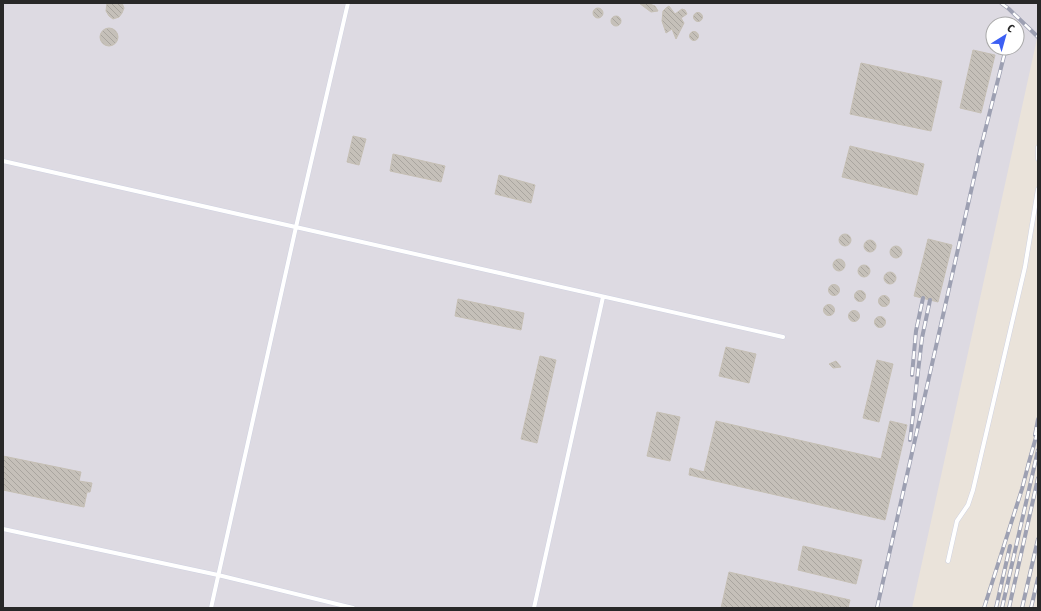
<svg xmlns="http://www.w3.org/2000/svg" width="1041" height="611" font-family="'Fira Sans Condensed',sans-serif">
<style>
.industrial{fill:#dddae2;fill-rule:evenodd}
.building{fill:url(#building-back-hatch);stroke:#c5bfb4}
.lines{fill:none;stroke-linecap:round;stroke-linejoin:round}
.lane-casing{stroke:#cfd2e1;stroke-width:5}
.lane{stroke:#fff;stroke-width:4}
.rail-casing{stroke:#9da0b2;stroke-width:4}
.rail{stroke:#fff;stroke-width:2.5;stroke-dasharray:8;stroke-linecap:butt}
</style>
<defs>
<pattern id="building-back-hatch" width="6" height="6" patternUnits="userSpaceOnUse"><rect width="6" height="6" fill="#c5c0b9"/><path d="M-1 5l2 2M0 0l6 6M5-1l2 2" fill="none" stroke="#a9a59f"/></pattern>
</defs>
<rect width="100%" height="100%" fill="#eae3da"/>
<path class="industrial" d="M 3,3 L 1038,3 L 1038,34 L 912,608 L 3,608 ZM 993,24 L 1017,24 L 1017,48 L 993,48 Z"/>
<path class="building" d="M 107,3 L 122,3 L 124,8 L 122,13 L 119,17 L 113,19 L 109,16 L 106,11 Z
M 639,3 L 647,3 L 655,6 L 658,11 L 651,12 Z
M 669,6 L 675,14 L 682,9 L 685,10 L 687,14 L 681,18 L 684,23 L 676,39 L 672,29 L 666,33 L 662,21 L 663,11 L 666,8 Z
M593 13a5 5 0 1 1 10 0a5 5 0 1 1-10 0Z
M693.5 17a4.5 4.5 0 1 1 9 0a4.5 4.5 0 1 1-9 0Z
M611 21a5 5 0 1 1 10 0a5 5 0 1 1-10 0Z
M100 37a9 9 0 1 1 18 0a9 9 0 1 1-18 0Z
M689.5 36a4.5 4.5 0 1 1 9 0a4.5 4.5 0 1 1-9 0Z
M 973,50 L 995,55 L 981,113 L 960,108 Z
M 861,63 L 942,81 L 931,131 L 850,114 Z
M 353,136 L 366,139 L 359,165 L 347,162 Z
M 850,146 L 924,164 L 917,195 L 842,177 Z
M 393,154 L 445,166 L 441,182 L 390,171 Z
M 499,175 L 535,185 L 531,203 L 495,194 Z
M839 240a6 6 0 1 1 12 0a6 6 0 1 1-12 0Z
M 928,239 L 952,245 L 938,302 L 914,296 Z
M864 246a6 6 0 1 1 12 0a6 6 0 1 1-12 0Z
M890 252a6 6 0 1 1 12 0a6 6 0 1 1-12 0Z
M833 265a6 6 0 1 1 12 0a6 6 0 1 1-12 0Z
M858 271a6 6 0 1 1 12 0a6 6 0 1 1-12 0Z
M884 278a6 6 0 1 1 12 0a6 6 0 1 1-12 0Z
M828.5 290a5.5 5.5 0 1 1 11 0a5.5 5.5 0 1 1-11 0Z
M854.5 296a5.5 5.5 0 1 1 11 0a5.5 5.5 0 1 1-11 0Z
M878.5 301a5.5 5.5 0 1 1 11 0a5.5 5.5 0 1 1-11 0Z
M 458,299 L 524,313 L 521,330 L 455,316 Z
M823.5 310a5.5 5.5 0 1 1 11 0a5.5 5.5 0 1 1-11 0Z
M848.5 316a5.5 5.5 0 1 1 11 0a5.5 5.5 0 1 1-11 0Z
M874.5 322a5.5 5.5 0 1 1 11 0a5.5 5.5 0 1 1-11 0Z
M 726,347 L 756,354 L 749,383 L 719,376 Z
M 540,356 L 556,360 L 537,443 L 521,439 Z
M 877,360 L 893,364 L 879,422 L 863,418 Z
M 836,361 L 841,367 L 833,368 L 829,364 Z
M 657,412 L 680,417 L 670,461 L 647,456 Z
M 716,421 L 881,459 L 890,421 L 907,425 L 885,520 L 689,475 L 690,468 L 704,472 Z
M 3,456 L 81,472 L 79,481 L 92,483 L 90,492 L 87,492 L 84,507 L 3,490 Z
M 803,546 L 862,560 L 856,584 L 798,570 Z
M 729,572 L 850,600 L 848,608 L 721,608 Z"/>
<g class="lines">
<defs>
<path id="lane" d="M 1038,147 L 1038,159
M 3,161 L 783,337
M 3,529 L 218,575 L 353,608
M 948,561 L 957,521 L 968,505 L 973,490 L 1025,267 L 1038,189
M 211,608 L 296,227 L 348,3
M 534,608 L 603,297"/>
</defs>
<use href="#lane" class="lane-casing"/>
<use href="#lane" class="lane"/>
<defs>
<path id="rail" d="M 1001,3 L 1009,9 L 1038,37
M 912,375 L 916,331 L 923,298
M 1035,435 L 1038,419
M 910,440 L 922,338 L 930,300
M 877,608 L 981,147 L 1006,48
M 984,608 L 1022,489 L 1029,462 L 1038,430
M 996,608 L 1010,546
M 1002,608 L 1038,450
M 1009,608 L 1038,478
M 1022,608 L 1038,539
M 1031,608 L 1038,578"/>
</defs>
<use href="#rail" class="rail-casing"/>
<use href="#rail" class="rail"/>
</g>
<rect width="1041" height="611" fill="none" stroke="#282828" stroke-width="8"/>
<g transform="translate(1005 36) rotate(37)"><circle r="19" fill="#ffffff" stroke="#a9a9a9"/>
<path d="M0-3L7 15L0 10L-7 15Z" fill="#3c5ff4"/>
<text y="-6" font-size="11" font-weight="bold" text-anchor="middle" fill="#282828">С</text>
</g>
</svg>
